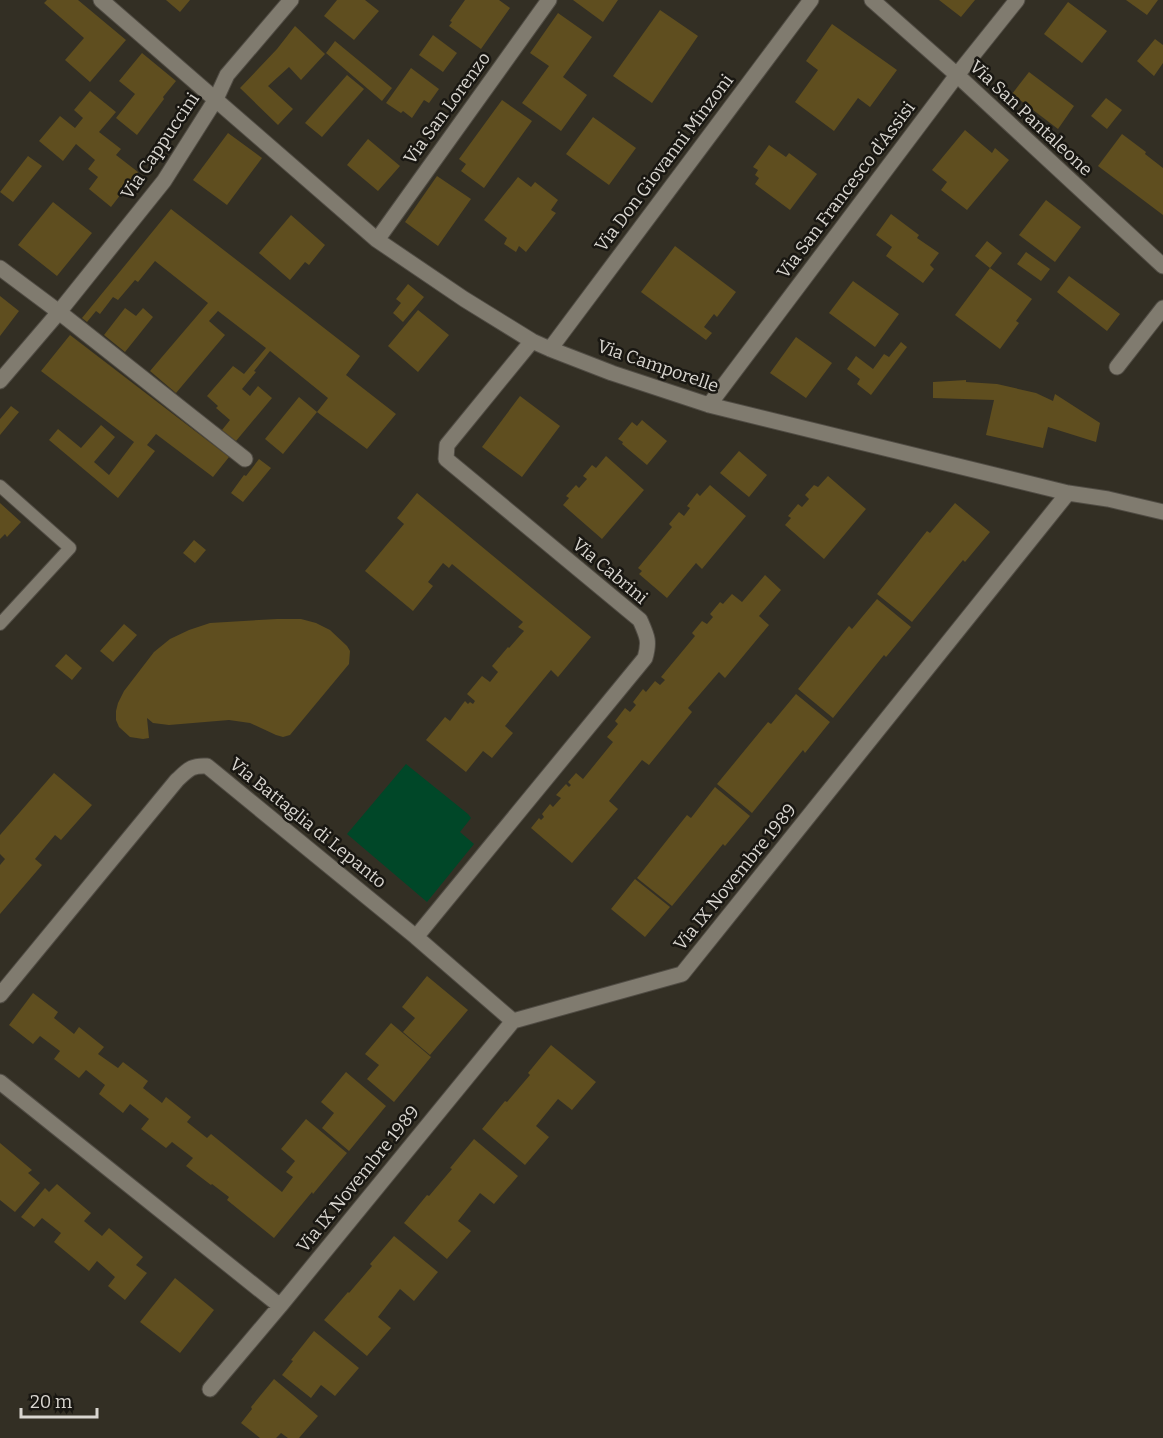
<svg xmlns="http://www.w3.org/2000/svg" width="1163" height="1438" font-family="Bitter,serif">
<style>
.green{fill:#004728}
.building{fill:#5f4e1f}
.lines{fill:none;stroke-linecap:round;stroke-linejoin:round}
.lane-casing{stroke:#504c44;stroke-width:14}
.street-casing{stroke:#504c44;stroke-width:17}
.lane{stroke:#807b6f;stroke-width:12}
.street{stroke:#807b6f;stroke-width:15}
.labels{text-anchor:middle;dominant-baseline:central;stroke-width:5;stroke-linejoin:round;paint-order:stroke}
.street-label{font-size:18px;fill:#d9d6d0;stroke:#191712}
</style>
<rect width="100%" height="100%" fill="#332f24"/>
<path class="green" d="M 406,764 L 468,814 L 471,818 L 460,832 L 474,844 L 427,902 L 347,834 Z"/>
<path class="building" d="M 47,0 L 78,0 L 126,40 L 90,82 L 65,60 L 84,38 L 44,3 Z
M 166,0 L 190,0 L 180,12 Z
M 337,0 L 365,0 L 379,11 L 354,40 L 324,16 Z
M 465,0 L 499,0 L 510,8 L 481,49 L 449,26 L 452,22 L 450,21 Z
M 573,0 L 618,0 L 603,22 Z
M 939,0 L 975,0 L 961,17 Z
M 1126,0 L 1158,0 L 1147,15 Z
M 1068,2 L 1107,31 L 1082,63 L 1044,34 Z
M 660,10 L 698,36 L 652,103 L 613,76 Z
M 558,13 L 592,37 L 563,77 L 587,95 L 561,131 L 522,103 L 549,66 L 530,53 Z
M 832,24 L 897,70 L 870,107 L 858,98 L 834,131 L 795,102 L 818,70 L 806,61 Z
M 295,26 L 325,54 L 301,80 L 289,67 L 268,86 L 293,109 L 278,125 L 240,88 L 277,49 Z
M 433,35 L 457,53 L 443,72 L 419,55 Z
M 1155,39 L 1163,45 L 1163,63 L 1154,76 L 1137,61 Z
M 335,41 L 392,88 L 382,101 L 326,53 Z
M 142,53 L 176,81 L 163,97 L 164,99 L 137,135 L 116,118 L 135,94 L 119,81 Z
M 411,68 L 439,89 L 429,103 L 424,100 L 412,118 L 403,111 L 401,113 L 386,103 Z
M 1029,72 L 1074,106 L 1058,129 L 1012,94 Z
M 347,75 L 364,89 L 322,137 L 305,123 Z
M 90,91 L 116,112 L 99,132 L 121,149 L 116,155 L 138,172 L 111,207 L 89,189 L 98,177 L 88,169 L 95,160 L 76,144 L 63,161 L 39,141 L 60,116 L 75,128 L 83,118 L 74,110 Z
M 1106,98 L 1122,110 L 1107,129 L 1091,116 Z
M 502,100 L 532,121 L 484,188 L 461,171 L 466,164 L 459,159 Z
M 593,117 L 636,148 L 609,185 L 566,154 Z
M 965,130 L 992,153 L 995,148 L 1009,160 L 967,210 L 941,190 L 947,182 L 932,170 Z
M 228,133 L 262,158 L 227,205 L 193,180 Z
M 1122,134 L 1146,152 L 1145,154 L 1163,168 L 1163,215 L 1098,166 Z
M 368,139 L 400,166 L 378,191 L 347,165 Z
M 769,145 L 786,157 L 789,153 L 817,174 L 790,210 L 755,184 L 759,178 L 755,175 L 758,170 L 753,167 Z
M 28,156 L 42,166 L 13,202 L 0,192 Z
M 437,176 L 471,199 L 438,246 L 405,222 Z
M 518,177 L 531,187 L 535,182 L 558,200 L 551,210 L 556,213 L 526,252 L 519,246 L 516,252 L 504,244 L 507,238 L 484,220 Z
M 1046,200 L 1081,227 L 1055,262 L 1019,235 Z
M 53,202 L 92,233 L 57,276 L 18,245 Z
M 171,209 L 360,356 L 346,375 L 396,414 L 367,449 L 317,412 L 283,454 L 265,439 L 299,397 L 317,412 L 328,398 L 270,351 L 254,371 L 256,372 L 242,389 L 250,396 L 258,386 L 272,398 L 236,441 L 222,430 L 230,420 L 216,408 L 218,406 L 207,396 L 233,366 L 244,374 L 266,348 L 218,311 L 209,321 L 225,335 L 176,393 L 150,371 L 208,303 L 155,261 L 138,282 L 135,280 L 118,300 L 113,297 L 100,314 L 96,311 L 87,322 L 82,318 Z
M 891,214 L 919,235 L 917,238 L 939,253 L 930,265 L 934,269 L 923,283 L 886,256 L 892,247 L 876,235 Z
M 291,215 L 325,245 L 309,265 L 305,262 L 290,280 L 259,253 Z
M 987,241 L 1002,253 L 990,268 L 975,256 Z
M 675,246 L 736,292 L 717,317 L 714,314 L 704,327 L 712,333 L 706,340 L 641,292 Z
M 1026,252 L 1050,269 L 1041,281 L 1017,264 Z
M 990,268 L 1032,299 L 1016,321 L 1019,323 L 1000,349 L 955,315 Z
M 1069,276 L 1120,314 L 1107,331 L 1057,292 Z
M 853,281 L 899,314 L 875,347 L 829,313 Z
M 408,284 L 424,297 L 403,322 L 393,313 L 401,303 L 396,299 Z
M 0,296 L 19,311 L 0,336 Z
M 125,308 L 136,316 L 143,308 L 153,317 L 125,352 L 104,335 Z
M 418,310 L 449,335 L 418,372 L 388,346 Z
M 70,335 L 229,457 L 213,477 L 156,434 L 147,445 L 155,451 L 118,498 L 49,440 L 58,429 L 81,448 L 101,425 L 115,437 L 94,462 L 109,475 L 134,442 L 41,371 Z
M 796,337 L 832,363 L 806,398 L 770,373 Z
M 901,342 L 907,347 L 871,395 L 857,384 L 860,379 L 847,369 L 856,356 L 873,369 L 884,354 L 889,357 Z
M 966,380 L 966,382 L 997,384 L 1036,393 L 1053,401 L 1055,394 L 1100,423 L 1096,442 L 1048,427 L 1043,448 L 986,435 L 994,400 L 933,398 L 933,382 Z
M 520,396 L 560,426 L 522,477 L 482,447 Z
M 11,406 L 19,412 L 0,435 L 0,419 Z
M 642,420 L 667,441 L 647,465 L 622,444 L 623,442 L 618,439 L 632,422 L 637,426 Z
M 739,451 L 767,475 L 749,497 L 720,473 Z
M 606,456 L 644,490 L 602,539 L 563,505 L 569,498 L 566,496 L 576,485 L 579,488 L 587,479 L 583,476 L 592,465 L 596,468 Z
M 259,459 L 271,468 L 243,502 L 231,493 L 244,475 L 246,476 Z
M 828,476 L 866,509 L 824,559 L 785,525 L 791,518 L 788,516 L 798,504 L 802,507 L 809,499 L 805,495 L 814,485 L 818,487 Z
M 710,485 L 746,516 L 702,569 L 696,563 L 667,598 L 639,574 L 642,571 L 638,568 L 672,527 L 669,524 L 679,512 L 684,516 L 690,508 L 687,506 L 697,493 L 700,496 Z
M 417,493 L 591,637 L 558,677 L 551,670 L 505,726 L 513,733 L 492,758 L 483,751 L 466,772 L 426,740 L 445,717 L 450,721 L 465,701 L 468,704 L 470,702 L 473,704 L 475,701 L 467,694 L 482,676 L 490,682 L 498,672 L 492,666 L 508,647 L 509,648 L 524,631 L 518,627 L 523,622 L 452,564 L 449,568 L 443,563 L 428,582 L 433,586 L 413,611 L 365,571 L 404,524 L 397,518 Z
M 0,503 L 21,522 L 7,537 L 5,534 L 0,539 Z
M 955,503 L 990,532 L 965,562 L 963,560 L 912,622 L 877,594 L 927,531 L 930,533 Z
M 194,540 L 206,550 L 195,563 L 183,553 Z
M 765,575 L 781,590 L 759,616 L 769,625 L 725,678 L 719,672 L 688,708 L 692,712 L 649,765 L 642,760 L 609,801 L 618,809 L 572,863 L 531,828 L 539,818 L 541,820 L 544,817 L 542,814 L 550,804 L 553,807 L 561,798 L 556,795 L 566,784 L 569,787 L 571,785 L 568,782 L 576,773 L 583,779 L 613,742 L 607,737 L 618,724 L 615,721 L 625,708 L 630,712 L 636,705 L 633,702 L 643,689 L 646,692 L 655,681 L 660,685 L 665,680 L 661,677 L 695,636 L 692,633 L 702,621 L 707,624 L 713,617 L 710,614 L 720,602 L 723,604 L 732,594 L 742,602 Z
M 877,599 L 911,627 L 886,657 L 884,655 L 833,718 L 798,689 L 849,626 L 852,629 Z
M 277,619 L 301,619 L 316,623 L 330,630 L 347,646 L 350,651 L 349,664 L 290,735 L 283,737 L 276,735 L 250,723 L 229,720 L 169,725 L 153,723 L 147,718 L 149,738 L 143,739 L 130,737 L 119,727 L 116,720 L 116,711 L 118,703 L 124,691 L 154,652 L 170,639 L 189,630 L 210,623 Z
M 124,624 L 137,635 L 113,662 L 100,651 Z
M 66,654 L 82,668 L 72,680 L 55,666 Z
M 796,694 L 830,722 L 805,753 L 803,750 L 752,813 L 717,784 L 768,722 L 771,724 Z
M 54,773 L 92,805 L 61,840 L 55,835 L 35,859 L 42,865 L 0,914 L 0,865 L 5,859 L 0,854 L 0,835 Z
M 715,787 L 750,816 L 725,846 L 723,844 L 672,906 L 637,878 L 687,815 L 691,818 Z
M 635,879 L 670,907 L 645,937 L 611,909 Z
M 427,976 L 468,1010 L 430,1055 L 403,1032 L 415,1018 L 402,1007 Z
M 33,993 L 58,1012 L 54,1018 L 74,1034 L 79,1027 L 104,1047 L 98,1054 L 118,1068 L 123,1062 L 148,1081 L 143,1088 L 162,1103 L 166,1097 L 191,1117 L 187,1122 L 207,1138 L 211,1134 L 282,1192 L 293,1177 L 286,1172 L 295,1161 L 281,1149 L 306,1119 L 347,1153 L 313,1194 L 312,1192 L 274,1238 L 227,1200 L 229,1197 L 212,1184 L 211,1185 L 186,1166 L 193,1158 L 172,1142 L 166,1148 L 141,1129 L 149,1119 L 130,1104 L 123,1113 L 99,1094 L 105,1085 L 86,1070 L 79,1078 L 54,1059 L 60,1051 L 40,1036 L 33,1044 L 9,1025 Z
M 391,1023 L 431,1057 L 394,1102 L 367,1079 L 379,1065 L 365,1054 Z
M 551,1045 L 596,1082 L 572,1110 L 558,1099 L 536,1126 L 549,1137 L 525,1165 L 482,1129 L 505,1101 L 507,1102 L 530,1075 L 528,1073 Z
M 346,1072 L 386,1106 L 349,1151 L 322,1128 L 334,1113 L 321,1102 Z
M 474,1139 L 518,1176 L 494,1204 L 480,1193 L 458,1221 L 471,1231 L 447,1259 L 404,1223 L 427,1195 L 429,1196 L 452,1169 L 450,1168 Z
M 0,1143 L 32,1170 L 28,1173 L 40,1183 L 15,1212 L 0,1200 Z
M 57,1184 L 91,1213 L 84,1221 L 102,1236 L 109,1228 L 143,1257 L 136,1265 L 147,1273 L 125,1300 L 108,1286 L 115,1277 L 97,1261 L 89,1271 L 54,1242 L 61,1233 L 42,1218 L 34,1227 L 21,1217 L 45,1188 L 49,1192 Z
M 394,1236 L 438,1272 L 414,1301 L 400,1289 L 378,1317 L 391,1328 L 367,1356 L 324,1320 L 348,1292 L 349,1293 L 372,1266 L 370,1264 Z
M 175,1278 L 214,1310 L 180,1353 L 140,1322 Z
M 314,1331 L 359,1368 L 335,1396 L 321,1385 L 311,1398 L 282,1375 L 293,1361 L 291,1360 Z
M 274,1379 L 318,1416 L 299,1438 L 288,1438 L 281,1433 L 276,1438 L 260,1438 L 241,1423 L 252,1409 L 251,1407 Z"/>
<g class="lines">
<defs>
<path id="lane" d="M 0,486 L 70,548 L 0,624"/>
<path id="street" d="M 101,0 L 377,240 L 464,299 L 532,341 L 550,349 L 612,373 L 709,405 L 1068,493 L 1108,499 L 1163,512
M 872,0 L 957,75 L 1163,266
M 377,240 L 549,0
M 0,268 L 59,312 L 245,459
M 550,349 L 811,0
M 1117,367 L 1163,308
M 0,381 L 59,312 L 164,181 L 216,99 L 227,75 L 291,0
M 709,405 L 957,75 L 1017,0
M 416,937 L 645,658 C 650,641 647,636 640,620 L 446,459 L 447,445 L 532,341
M 0,995 L 177,780 C 188,770 191,765 207,766 L 416,937 L 513,1021
M 0,1082 L 280,1306 L 513,1021 L 682,974 L 1068,493
M 210,1389 L 280,1306"/>
</defs>
<use href="#lane" class="lane-casing"/>
<use href="#street" class="street-casing"/>
<use href="#lane" class="lane"/>
<use href="#street" class="street"/>
</g>
<g class="labels">
<g class="street-label">
<text transform="translate(447 108) rotate(-54)">Via San Lorenzo</text>
<text transform="translate(1031 118) rotate(43)">Via San Pantaleone</text>
<text transform="translate(160 146) rotate(-56)">Via Cappuccini</text>
<text transform="translate(664 163) rotate(-53)">Via Don Giovanni Minzoni</text>
<text transform="translate(846 190) rotate(-53)">Via San Francesco d'Assisi</text>
<text transform="translate(658 366) rotate(19)">Via Camporelle</text>
<text transform="translate(610 571) rotate(40)">Via Cabrini</text>
<text transform="translate(308 823) rotate(39)">Via Battaglia di Lepanto</text>
<text transform="translate(735 877) rotate(-51)">Via IX Novembre 1989</text>
<text transform="translate(358 1179) rotate(-51)">Via IX Novembre 1989</text>
</g>
</g>
<path d="M21 1408v9h76v-9" fill="none" stroke="#d9d6d0" stroke-width="3"/>
<text x="30" y="1408" font-size="18" fill="#d9d6d0" stroke="#191712" stroke-width="4.5" paint-order="stroke">20 m</text>
</svg>
